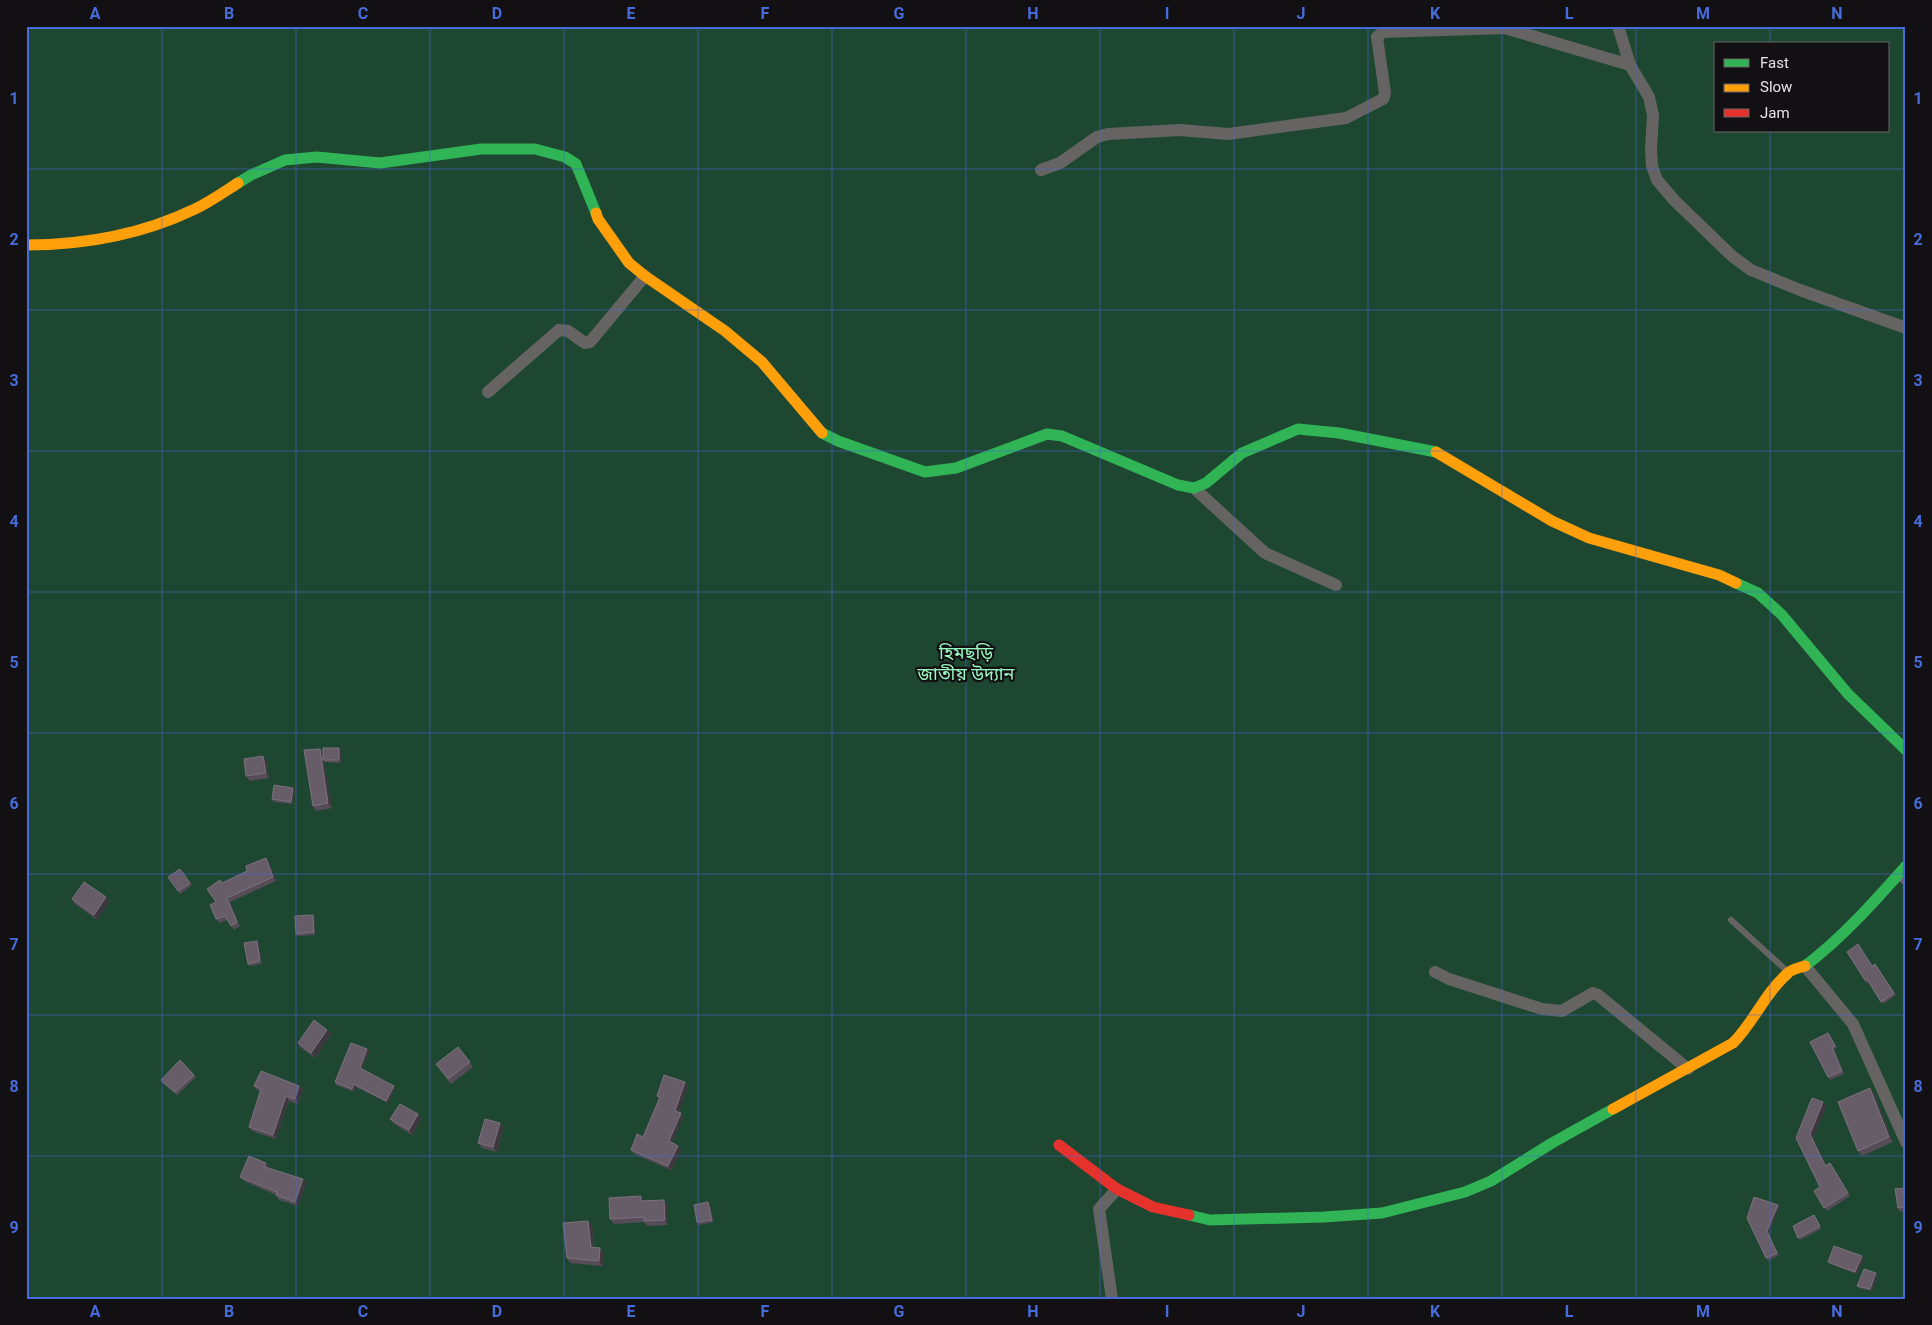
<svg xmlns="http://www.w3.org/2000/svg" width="1932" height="1325" font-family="Roboto,'Noto Sans Bengali',sans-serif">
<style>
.green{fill:#1e4731;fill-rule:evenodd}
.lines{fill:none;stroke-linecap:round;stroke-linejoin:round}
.lane{stroke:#666463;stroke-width:6}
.street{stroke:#666463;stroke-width:12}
.fast{stroke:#30b455;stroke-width:11}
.slow{stroke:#ff9f0a;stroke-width:11}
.jam{stroke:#e5322d;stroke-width:11}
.wall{fill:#564c58}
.shaded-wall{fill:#3f3740}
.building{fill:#665d68;stroke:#7a727c}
.grid{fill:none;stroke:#466cdb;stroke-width:1;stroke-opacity:0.55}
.labels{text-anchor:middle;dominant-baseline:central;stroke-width:4.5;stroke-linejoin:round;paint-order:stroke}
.park-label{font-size:18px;fill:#98fcc1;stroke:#131014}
.neatline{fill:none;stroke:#466cdb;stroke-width:2}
.grid-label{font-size:16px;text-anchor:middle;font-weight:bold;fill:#466cdb}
</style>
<rect width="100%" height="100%" fill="#2c282d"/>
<path class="green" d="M 26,26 L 1906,26 L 1906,1299 L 26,1299 ZM 1716,44 L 1888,44 L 1888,131 L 1716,131 Z"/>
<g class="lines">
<path class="lane" d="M 1731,920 L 1787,971"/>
<path class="street" d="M 1618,26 L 1630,65 L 1649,97 L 1653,115 L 1651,150 L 1652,166 L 1657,180 L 1674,200 L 1732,256 L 1751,270 L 1800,290 L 1906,328
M 1041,170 L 1060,163 L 1097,137 L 1108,134 L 1180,130 L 1228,134 L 1346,118 L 1383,99 L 1385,93 L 1377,37 L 1383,32 L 1505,28 L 1630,65
M 488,392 L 559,330 L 568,331 L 585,343 L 590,342 L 645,276
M 1194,488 L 1265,553 L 1336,585
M 1805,966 L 1853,1024 L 1906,1142
M 1435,972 L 1449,979 L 1542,1009 L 1562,1011 L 1593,993 L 1598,995 L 1688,1069
M 1112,1299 L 1099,1209 L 1117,1189"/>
<path class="fast" d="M 238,183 L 251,175 L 285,160 L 317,157 L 380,163 L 481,149 L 535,149 L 565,157 L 576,164 L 596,213
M 822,433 L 838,441 L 925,472 L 956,468 L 1047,434 L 1062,436 L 1178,485 L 1194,488 L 1206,483 L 1242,453 L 1298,429 L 1339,433 L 1436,452
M 1736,583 L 1758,593 L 1782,615 L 1848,694 L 1906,750
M 1805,966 C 1842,938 1875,901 1906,866
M 1189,1215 L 1210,1220 L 1324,1217 L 1382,1213 L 1465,1192 L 1491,1181 L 1552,1143 L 1613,1109"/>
<path class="slow" d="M 596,213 L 598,219 L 629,263 L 645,276 L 725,331 L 762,362 L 822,433
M 26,245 C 83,245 143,234 195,209 C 210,202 224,192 238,183
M 1436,452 L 1552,521 L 1589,538 L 1719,575 L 1736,583
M 1613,1109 L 1733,1043 C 1754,1022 1765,993 1787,974 C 1791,969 1799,968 1805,966"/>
<path class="jam" d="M 1059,1145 L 1117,1189 L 1153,1207 L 1189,1215"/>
</g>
<path class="wall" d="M 320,749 L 323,754 L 341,750 L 341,763 L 324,762 L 332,808 L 316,811 L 313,806 Z
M 263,756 L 267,761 L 269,778 L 250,781 L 246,776 Z
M 293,788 L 295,790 L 293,804 L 274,802 L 272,799 Z
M 266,858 L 269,862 L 276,881 L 230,902 L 240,926 L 234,930 L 227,920 L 219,923 L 216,919 L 216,902 L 222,883 L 247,871 Z
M 180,869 L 192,885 L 180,894 L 168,877 Z
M 106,897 L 109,902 L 97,920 L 75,904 L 72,899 Z
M 313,915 L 314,918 L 315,935 L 298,936 L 296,934 Z
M 259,943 L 262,964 L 249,966 L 248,964 Z
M 1847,952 L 1872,966 L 1875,964 L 1896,995 L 1883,1004 L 1868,982 L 1866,983 Z
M 327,1030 L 331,1034 L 315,1058 L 301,1048 L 298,1043 Z
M 1830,1035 L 1837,1048 L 1834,1049 L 1844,1074 L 1830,1080 L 1828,1077 Z
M 458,1047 L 473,1067 L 451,1084 L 436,1064 Z
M 367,1049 L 369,1052 L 362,1069 L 395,1088 L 388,1103 L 356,1087 L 354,1092 L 336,1085 L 335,1082 Z
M 194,1075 L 196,1077 L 177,1095 L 162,1083 L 161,1080 Z
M 685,1082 L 688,1086 L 679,1112 L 683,1117 L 672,1143 L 681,1150 L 671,1170 L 634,1154 L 631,1150 L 643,1137 L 659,1099 L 657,1096 Z
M 254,1086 L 299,1086 L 303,1090 L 298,1104 L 289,1101 L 276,1139 L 252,1131 L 249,1127 L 260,1091 L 257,1090 Z
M 1874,1093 L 1893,1142 L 1862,1156 L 1858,1151 Z
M 1826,1106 L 1813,1138 L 1826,1165 L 1830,1163 L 1850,1196 L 1827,1211 L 1814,1191 L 1820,1187 L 1796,1138 Z
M 418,1114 L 421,1119 L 412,1135 L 394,1124 L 390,1119 Z
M 500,1123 L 503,1128 L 497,1152 L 482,1148 L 478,1143 Z
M 266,1163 L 269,1167 L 269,1168 L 306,1183 L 298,1206 L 279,1200 L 276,1195 L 244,1181 L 240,1177 Z
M 1906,1188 L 1906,1211 L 1900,1212 L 1898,1208 Z
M 644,1201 L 668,1205 L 668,1225 L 647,1226 L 644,1222 L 614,1224 L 610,1219 Z
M 708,1202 L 710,1205 L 714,1222 L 698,1225 L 697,1222 Z
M 1779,1208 L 1768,1234 L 1779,1255 L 1768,1261 L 1747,1218 Z
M 1816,1218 L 1821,1229 L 1800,1240 L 1798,1238 Z
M 588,1221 L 592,1225 L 594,1247 L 600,1248 L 604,1253 L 603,1266 L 570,1263 L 567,1258 Z
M 1864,1258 L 1857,1274 L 1830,1264 L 1828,1262 Z
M 1876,1273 L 1878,1276 L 1872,1291 L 1859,1288 L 1857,1286 Z"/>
<path class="shaded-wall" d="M 339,748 L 341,750 L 341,763 L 339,760 Z
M 320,749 L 323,754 L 323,760 L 324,762 L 332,808 L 328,803 Z
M 263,756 L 267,761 L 269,778 L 266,773 Z
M 293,788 L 295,790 L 293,804 L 291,802 Z
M 266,858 L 269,862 L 276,881 L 273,877 Z
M 106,897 L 109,902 L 97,920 L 94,915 Z
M 227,898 L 230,902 L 240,926 L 237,922 Z
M 313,915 L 314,918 L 315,935 L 314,932 Z
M 257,941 L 259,943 L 262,964 L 260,961 Z
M 327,1030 L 331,1034 L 315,1058 L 311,1053 Z
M 1832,1047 L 1834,1049 L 1844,1074 L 1842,1071 Z
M 367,1049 L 369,1052 L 361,1070 L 360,1068 Z
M 27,1057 L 29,1060 L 26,1070 L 26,1061 Z
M 685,1082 L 688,1086 L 678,1115 L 675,1111 Z
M 354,1084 L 356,1087 L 354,1092 L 352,1089 Z
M 299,1086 L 303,1090 L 298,1104 L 295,1099 Z
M 394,1086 L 395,1088 L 388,1103 L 386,1101 Z
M 1870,1088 L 1874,1093 L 1893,1142 L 1889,1137 Z
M 286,1096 L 289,1101 L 276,1139 L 273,1135 Z
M 1823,1102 L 1826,1106 L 1813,1138 L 1828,1169 L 1810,1134 Z
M 681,1113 L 683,1117 L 671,1145 L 669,1141 Z
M 418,1114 L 421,1119 L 412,1135 L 409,1130 Z
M 500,1123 L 503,1128 L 497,1152 L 493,1147 Z
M 678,1146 L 681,1150 L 671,1170 L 668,1166 Z
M 266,1163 L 269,1167 L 268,1171 L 265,1167 Z
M 303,1179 L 306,1183 L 298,1206 L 295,1202 Z
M 664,1200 L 668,1205 L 668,1225 L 665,1220 Z
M 708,1202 L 710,1205 L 714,1222 L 712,1220 Z
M 1778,1205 L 1779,1208 L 1768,1234 L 1779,1255 L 1767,1231 Z
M 588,1221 L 592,1225 L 594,1252 L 591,1247 Z
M 600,1248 L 604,1253 L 603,1266 L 599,1261 Z
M 1862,1256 L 1864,1258 L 1857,1274 L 1855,1272 Z
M 1876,1273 L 1878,1276 L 1872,1291 L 1870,1289 Z"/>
<path class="building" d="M 323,748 L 339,748 L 339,760 L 323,760 Z
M 320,749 L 328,803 L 313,806 L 304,750 Z
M 263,756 L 266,773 L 246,776 L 244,759 Z
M 274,785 L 293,788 L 291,802 L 272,799 Z
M 266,858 L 273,877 L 227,898 L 237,922 L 231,926 L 225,916 L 216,919 L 210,905 L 216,902 L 207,889 L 220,880 L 222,883 L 247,871 L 246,866 Z
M 180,869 L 190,883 L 178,891 L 168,877 Z
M 1906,874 L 1906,886 L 1900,881 Z
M 84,882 L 106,897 L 94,915 L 72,899 Z
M 313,915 L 314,932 L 296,934 L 295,916 Z
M 257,941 L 260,961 L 248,964 L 244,943 Z
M 1858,944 L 1872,966 L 1875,964 L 1894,993 L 1881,1002 L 1867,979 L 1865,980 L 1847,952 Z
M 314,1020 L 327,1030 L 311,1053 L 298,1043 Z
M 1828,1033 L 1835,1046 L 1832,1047 L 1842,1071 L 1828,1077 L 1810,1042 Z
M 351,1043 L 367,1049 L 360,1068 L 394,1086 L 386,1101 L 354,1084 L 352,1089 L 335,1082 Z
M 458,1047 L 470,1062 L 448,1079 L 436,1064 Z
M 180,1060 L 194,1075 L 175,1092 L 161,1080 Z
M 261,1071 L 299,1086 L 295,1099 L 286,1096 L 273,1135 L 249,1127 L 261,1089 L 254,1086 Z
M 664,1075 L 685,1082 L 675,1111 L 681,1113 L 669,1141 L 678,1146 L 668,1166 L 631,1150 L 637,1134 L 643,1137 L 660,1097 L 657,1096 Z
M 1870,1088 L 1889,1137 L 1858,1151 L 1838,1102 Z
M 1812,1098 L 1823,1102 L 1810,1134 L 1825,1166 L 1830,1163 L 1848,1193 L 1824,1208 L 1814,1191 L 1820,1187 L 1796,1138 Z
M 400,1104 L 418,1114 L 409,1130 L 390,1119 Z
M 485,1119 L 500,1123 L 493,1147 L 478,1143 Z
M 249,1156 L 266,1163 L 265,1167 L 303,1179 L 295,1202 L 276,1195 L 277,1192 L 240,1177 Z
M 1906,1188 L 1906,1207 L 1898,1208 L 1895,1189 Z
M 641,1196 L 641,1201 L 664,1200 L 665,1220 L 644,1221 L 644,1217 L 610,1219 L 609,1198 Z
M 1754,1197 L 1778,1205 L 1767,1231 L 1777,1253 L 1766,1258 L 1747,1218 Z
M 708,1202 L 712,1220 L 697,1222 L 694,1205 Z
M 1814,1215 L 1820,1226 L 1798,1238 L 1793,1226 Z
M 588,1221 L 591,1247 L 600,1248 L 599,1261 L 567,1258 L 563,1223 Z
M 1834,1246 L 1862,1256 L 1855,1272 L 1828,1262 Z
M 1864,1269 L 1876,1273 L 1870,1289 L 1857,1286 Z"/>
<path class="grid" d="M 162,26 L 162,1299M 296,26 L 296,1299M 430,26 L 430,1299M 564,26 L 564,1299M 698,26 L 698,1299M 832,26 L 832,1299M 966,26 L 966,1299M 1100,26 L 1100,1299M 1234,26 L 1234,1299M 1368,26 L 1368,1299M 1502,26 L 1502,1299M 1636,26 L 1636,1299M 1770,26 L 1770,44M 1770,131 L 1770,1299M 26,169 L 1906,169M 26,310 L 1906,310M 26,451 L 1906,451M 26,592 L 1906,592M 26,733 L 1906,733M 26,874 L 1906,874M 26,1015 L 1906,1015M 26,1156 L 1906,1156"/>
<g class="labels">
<g class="park-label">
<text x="966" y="652">হিমছড়ি<tspan x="966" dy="21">জাতীয় উদ্যান</tspan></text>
</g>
</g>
<rect width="1932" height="1325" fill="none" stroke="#131014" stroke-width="55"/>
<rect x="1714" y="42" width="175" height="90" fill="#131014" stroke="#686469"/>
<rect x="1724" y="59" width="25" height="8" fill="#30b455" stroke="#686469"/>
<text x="1760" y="68" font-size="15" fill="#e8e3e9">Fast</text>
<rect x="1724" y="84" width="25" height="8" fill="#ff9f0a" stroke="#686469"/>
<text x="1760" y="92" font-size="15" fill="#e8e3e9">Slow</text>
<rect x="1724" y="109" width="25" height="8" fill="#e5322d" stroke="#686469"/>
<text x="1760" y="118" font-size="15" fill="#e8e3e9">Jam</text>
<rect x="28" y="28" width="1876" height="1270" class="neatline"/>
<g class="grid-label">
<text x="95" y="19">A</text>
<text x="229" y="19">B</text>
<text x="363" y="19">C</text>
<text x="497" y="19">D</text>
<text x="631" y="19">E</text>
<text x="765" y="19">F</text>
<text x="899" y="19">G</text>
<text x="1033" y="19">H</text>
<text x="1167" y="19">I</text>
<text x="1301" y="19">J</text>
<text x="1435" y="19">K</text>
<text x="1569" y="19">L</text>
<text x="1703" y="19">M</text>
<text x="1837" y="19">N</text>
<text x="14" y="104">1</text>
<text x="1918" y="104">1</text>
<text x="14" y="245">2</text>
<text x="1918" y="245">2</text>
<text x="14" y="386">3</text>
<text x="1918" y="386">3</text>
<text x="14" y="527">4</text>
<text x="1918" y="527">4</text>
<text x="14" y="668">5</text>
<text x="1918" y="668">5</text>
<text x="14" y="809">6</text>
<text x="1918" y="809">6</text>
<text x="14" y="950">7</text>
<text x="1918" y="950">7</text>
<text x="14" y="1092">8</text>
<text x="1918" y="1092">8</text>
<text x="14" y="1233">9</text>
<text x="1918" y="1233">9</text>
<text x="95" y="1317">A</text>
<text x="229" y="1317">B</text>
<text x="363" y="1317">C</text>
<text x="497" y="1317">D</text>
<text x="631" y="1317">E</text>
<text x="765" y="1317">F</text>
<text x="899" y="1317">G</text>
<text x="1033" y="1317">H</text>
<text x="1167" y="1317">I</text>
<text x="1301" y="1317">J</text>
<text x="1435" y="1317">K</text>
<text x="1569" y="1317">L</text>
<text x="1703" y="1317">M</text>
<text x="1837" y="1317">N</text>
</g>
</svg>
